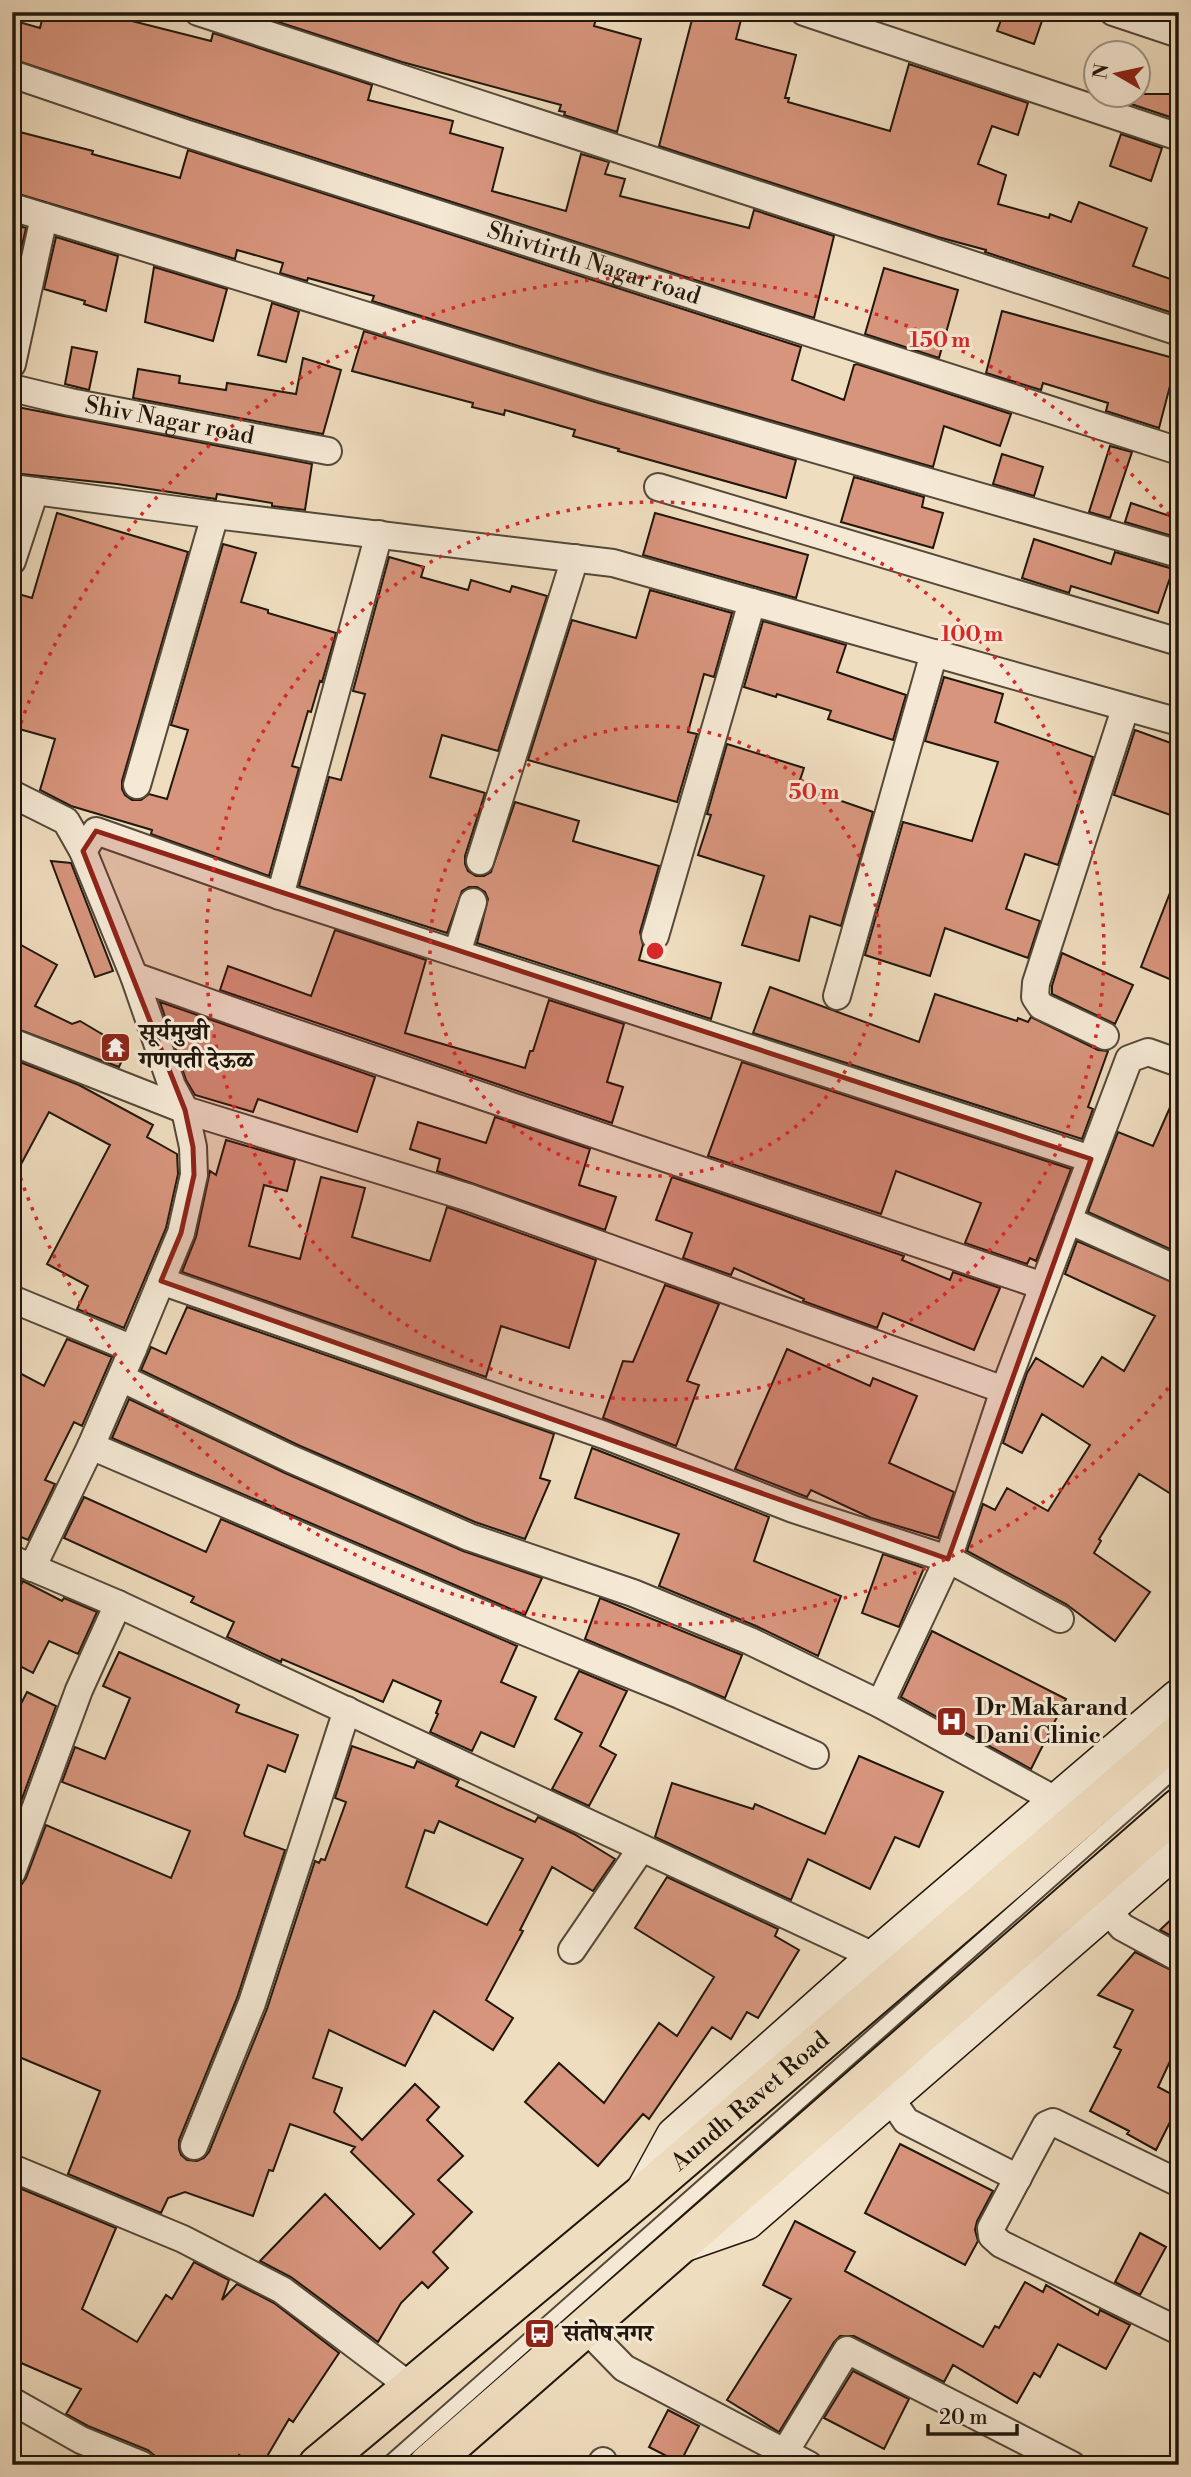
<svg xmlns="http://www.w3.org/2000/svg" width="1191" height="2477" font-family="'Libre Bodoni','Noto Serif Devanagari',serif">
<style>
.building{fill:#d7957d;stroke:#21170c;stroke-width:2;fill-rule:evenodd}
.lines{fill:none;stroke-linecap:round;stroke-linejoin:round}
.lane-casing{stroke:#544839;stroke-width:18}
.street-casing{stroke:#544839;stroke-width:30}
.secondary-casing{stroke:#21170c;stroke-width:40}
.primary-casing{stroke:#21170c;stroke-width:42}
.lane{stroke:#f5e9d5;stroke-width:14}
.street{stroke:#f5e9d5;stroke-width:26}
.secondary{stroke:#f5e9d5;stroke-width:37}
.primary{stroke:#efddbf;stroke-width:38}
.marked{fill:#8f2418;fill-opacity:0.2;stroke:#8f2418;stroke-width:5;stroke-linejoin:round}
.ring{fill:none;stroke:#d62828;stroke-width:3.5;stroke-dasharray:3.5 7}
.labels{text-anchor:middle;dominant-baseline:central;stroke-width:6;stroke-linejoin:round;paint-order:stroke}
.street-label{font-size:24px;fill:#21170c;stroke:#f5e9d5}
.poi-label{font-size:24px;font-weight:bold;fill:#21170c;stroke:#f5e9d5;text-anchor:start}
.centre{fill:#d62828;stroke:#f5e9d5;stroke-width:3.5}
.ring-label{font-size:21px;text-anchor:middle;font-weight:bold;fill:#d62828;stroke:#f5e9d5;stroke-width:6;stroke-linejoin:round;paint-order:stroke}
</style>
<rect width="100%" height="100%" fill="#efddbf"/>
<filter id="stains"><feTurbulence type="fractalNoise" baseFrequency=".00286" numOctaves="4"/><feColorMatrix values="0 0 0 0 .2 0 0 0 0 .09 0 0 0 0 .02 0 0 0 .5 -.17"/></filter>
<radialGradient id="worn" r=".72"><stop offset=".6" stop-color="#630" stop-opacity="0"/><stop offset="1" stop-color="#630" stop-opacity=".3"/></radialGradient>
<path class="building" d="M 44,12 L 117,12 L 116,17 L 211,41 L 213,33 L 372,85 L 368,100 L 453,121 L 450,133 L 503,148 L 492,191 L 566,211 L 581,154 L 609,162 L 605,174 L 625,179 L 620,196 L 749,228 L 754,210 L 834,236 L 814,318 L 193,119 L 12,59 L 12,20 L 40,28 Z
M 275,12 L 598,12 L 594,26 L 641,39 L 617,132 L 564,115 L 565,112 L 559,111 L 561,105 L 402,62 L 272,20 Z
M 694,12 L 743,12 L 736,39 L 796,55 L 785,98 L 789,98 L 788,102 L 890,131 L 909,64 L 1028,103 L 1018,135 L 992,126 L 978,164 L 1006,175 L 998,204 L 1049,218 L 1050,214 L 1071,222 L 1079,202 L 1147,228 L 1133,266 L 1179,282 L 1179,315 L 985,252 L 986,250 L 938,237 L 659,146 Z
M 1004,12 L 1045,12 L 1034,44 L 997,31 Z
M 1134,94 L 1179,94 L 1179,120 L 1131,104 Z
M 12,130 L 93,151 L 92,154 L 180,178 L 188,150 L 801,347 L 792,380 L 844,400 L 854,365 L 857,364 L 1011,414 L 1000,446 L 944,426 L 933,467 L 603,372 L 372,301 L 374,296 L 308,278 L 307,281 L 280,273 L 283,263 L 237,250 L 235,259 L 12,192 Z
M 1121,134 L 1162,148 L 1151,181 L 1110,166 Z
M 12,224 L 26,228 L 14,281 L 12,280 Z
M 56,237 L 118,256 L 106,311 L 84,304 L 85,301 L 44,289 Z
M 154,267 L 227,289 L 213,341 L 145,322 Z
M 884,268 L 958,290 L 939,358 L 865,334 Z
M 272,303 L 299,312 L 286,362 L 258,355 Z
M 1002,311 L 1177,359 L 1159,428 L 1106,411 L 1108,403 L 1043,383 L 1041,390 L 986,373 Z
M 364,331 L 595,402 L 796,460 L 786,498 L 618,451 L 619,449 L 573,436 L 575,430 L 505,410 L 504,415 L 472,407 L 473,403 L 352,371 Z
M 72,347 L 97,352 L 89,390 L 65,384 Z
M 303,358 L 341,370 L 323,434 L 133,398 L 138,369 L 180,376 L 179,383 L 226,390 L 227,383 L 296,394 Z
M 12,406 L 312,464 L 305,510 L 272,506 L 272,503 L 217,494 L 216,499 L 117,484 L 12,473 Z
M 1110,446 L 1132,452 L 1110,518 L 1089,512 Z
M 1002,454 L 1043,467 L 1034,496 L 993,484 Z
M 854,477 L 924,497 L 922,507 L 943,513 L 933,548 L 841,522 Z
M 1131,503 L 1179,519 L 1179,538 L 1125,522 Z
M 57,513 L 188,552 L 122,781 L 122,789 L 125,795 L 132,800 L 141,800 L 149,794 L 167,799 L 188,730 L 171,725 L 223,544 L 256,553 L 241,602 L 268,610 L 268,613 L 336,633 L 322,682 L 320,681 L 311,712 L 308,711 L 292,766 L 299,768 L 269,876 L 151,834 L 152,830 L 71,806 L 40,790 L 55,739 L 12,727 L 12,592 L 32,598 Z
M 655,513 L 808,555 L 796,598 L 643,555 Z
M 1034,539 L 1111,564 L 1115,552 L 1173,569 L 1158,613 L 1071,586 L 1069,593 L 1022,578 Z
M 389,557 L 424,567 L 421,577 L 468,590 L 471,580 L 510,592 L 512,586 L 547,596 L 498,751 L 442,735 L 430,777 L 485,793 L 465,856 L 465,864 L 468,871 L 476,876 L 484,876 L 491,872 L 515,802 L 579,821 L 573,841 L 659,866 L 640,932 L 643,945 L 639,960 L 721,983 L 711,1019 L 477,943 L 488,899 L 485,892 L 477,887 L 469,887 L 462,891 L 447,933 L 299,886 L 329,777 L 341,780 L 365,694 L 353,691 Z
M 650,590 L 732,613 L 714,677 L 704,674 L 688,732 L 697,734 L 677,802 L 528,760 L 572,620 L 636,638 Z
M 763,621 L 846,645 L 837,672 L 906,695 L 893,740 L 828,719 L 831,711 L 777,694 L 776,697 L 744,687 Z
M 944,677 L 1003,694 L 995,722 L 1093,757 L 1058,865 L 1025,854 L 1006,909 L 1040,921 L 1028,958 L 945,928 L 930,976 L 865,955 L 903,822 L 972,841 L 998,762 L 925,741 Z
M 1135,730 L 1179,746 L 1179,818 L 1114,795 Z
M 727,744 L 804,768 L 798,786 L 873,812 L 841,926 L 810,916 L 799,961 L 742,945 L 764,876 L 698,855 L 711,815 L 707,814 Z
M 51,861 L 71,863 L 113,971 L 95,977 Z
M 1177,875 L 1179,875 L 1179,983 L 1141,967 Z
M 335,930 L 426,960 L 405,1033 L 525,1068 L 530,1051 L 533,1051 L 549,1000 L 624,1024 L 607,1082 L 623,1087 L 612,1123 L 220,990 L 228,966 L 311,996 Z
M 12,940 L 57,965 L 35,1006 L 72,1024 L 80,1021 L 127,1049 L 119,1067 L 12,1027 Z
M 1062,953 L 1133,985 L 1115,1024 L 1052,994 L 1052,986 Z
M 770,987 L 919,1042 L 935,994 L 1017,1021 L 1018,1018 L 1028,1022 L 1031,1017 L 1098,1050 L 1108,1051 L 1088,1107 L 1093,1109 L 1082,1139 L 753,1033 Z
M 160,1002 L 375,1077 L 357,1132 L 258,1099 L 253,1112 L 195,1095 L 186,1080 Z
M 12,1059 L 79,1085 L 153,1125 L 147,1137 L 177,1154 L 178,1174 L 166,1228 L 124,1328 L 77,1309 L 88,1286 L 47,1264 L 110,1145 L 49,1112 L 12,1181 Z
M 742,1062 L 1071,1169 L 1036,1261 L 1030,1258 L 1027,1264 L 965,1243 L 981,1203 L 896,1171 L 881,1214 L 708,1156 Z
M 1179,1087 L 1179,1235 L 1172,1250 L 1088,1212 L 1118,1132 L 1153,1146 Z
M 495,1117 L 590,1149 L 579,1185 L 616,1197 L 605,1230 L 437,1171 L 440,1159 L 410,1149 L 418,1122 L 486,1143 Z
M 226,1140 L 295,1160 L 287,1191 L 264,1185 L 249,1246 L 300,1259 L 321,1177 L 365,1188 L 352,1237 L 430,1261 L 447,1207 L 596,1260 L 569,1348 L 501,1326 L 486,1377 L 182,1272 L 196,1237 L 210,1171 L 216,1175 Z
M 672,1177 L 904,1256 L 902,1260 L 950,1280 L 953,1272 L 1000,1288 L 974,1350 L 883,1313 L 877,1328 L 803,1301 L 804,1299 L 734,1268 L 731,1275 L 683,1258 L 692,1233 L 656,1220 Z
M 1077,1241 L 1179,1285 L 1179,1499 L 1139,1474 L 1099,1539 L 1101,1541 L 1094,1553 L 1150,1592 L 1115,1641 L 1066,1604 L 967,1551 L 983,1504 L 995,1510 L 1007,1488 L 1048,1511 L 1090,1445 L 1042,1414 L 1022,1453 L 1003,1443 L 1027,1373 L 1036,1358 L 1083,1387 L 1102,1357 L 1124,1371 L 1155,1316 L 1065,1274 Z
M 665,1285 L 719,1304 L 687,1381 L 699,1385 L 676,1446 L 603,1418 L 623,1361 L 633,1362 Z
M 187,1307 L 554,1434 L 540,1478 L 550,1481 L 525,1539 L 475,1522 L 298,1445 L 141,1370 L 151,1347 L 166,1354 Z
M 67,1339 L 112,1357 L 82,1426 L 74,1422 L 45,1480 L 55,1484 L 28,1540 L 12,1533 L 12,1369 L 44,1386 Z
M 787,1349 L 870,1386 L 873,1378 L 917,1396 L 889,1463 L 954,1492 L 938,1538 L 871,1518 L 811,1490 L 807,1497 L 735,1469 Z
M 129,1399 L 285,1473 L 463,1551 L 542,1578 L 525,1615 L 112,1438 Z
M 592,1448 L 769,1517 L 754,1561 L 841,1596 L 818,1656 L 756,1626 L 659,1586 L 679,1534 L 575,1498 Z
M 84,1497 L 206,1552 L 221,1519 L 517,1646 L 501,1682 L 536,1697 L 514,1747 L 481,1732 L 472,1751 L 430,1732 L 438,1714 L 436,1713 L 441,1701 L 393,1680 L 383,1702 L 282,1659 L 281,1662 L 227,1637 L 234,1622 L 191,1602 L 194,1597 L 64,1538 Z
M 883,1554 L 924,1568 L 899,1627 L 862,1613 Z
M 23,1581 L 62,1601 L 64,1598 L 97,1612 L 78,1654 L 49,1641 L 33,1673 L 12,1662 L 12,1602 Z
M 600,1598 L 742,1655 L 725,1698 L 585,1639 Z
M 932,1631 L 1066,1699 L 1031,1769 L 901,1697 Z
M 119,1652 L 239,1705 L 236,1712 L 298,1735 L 285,1772 L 268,1765 L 244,1833 L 245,1836 L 285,1850 L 237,1998 L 179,2140 L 179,2149 L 181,2155 L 187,2160 L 197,2161 L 204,2158 L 209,2152 L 267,2009 L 315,1861 L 319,1863 L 321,1859 L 325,1860 L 346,1802 L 335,1798 L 352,1746 L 414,1768 L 417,1761 L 459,1780 L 456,1786 L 535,1822 L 538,1817 L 574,1834 L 615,1859 L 593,1891 L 552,1867 L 520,1930 L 523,1931 L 486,2000 L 513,2018 L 493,2050 L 434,2011 L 405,2066 L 329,2030 L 313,2078 L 342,2088 L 334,2112 L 362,2140 L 415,2084 L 439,2107 L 427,2120 L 463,2156 L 438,2180 L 472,2212 L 433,2252 L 448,2268 L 428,2288 L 422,2282 L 401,2303 L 378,2342 L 291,2277 L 260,2261 L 325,2194 L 380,2249 L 414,2214 L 351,2152 L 355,2147 L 290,2124 L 273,2171 L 269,2170 L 253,2216 L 185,2192 L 168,2198 L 161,2213 L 68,2174 L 100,2091 L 12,2054 L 12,1887 L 22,1884 L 26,1878 L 46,1825 L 171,1878 L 190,1831 L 62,1782 L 75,1747 L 105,1759 L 130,1698 L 103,1686 ZM 439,1821 L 523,1859 L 487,1925 L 406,1887 L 425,1830 L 434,1833 Z
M 579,1671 L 627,1691 L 600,1746 L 616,1755 L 589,1806 L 552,1789 L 582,1733 L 555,1719 Z
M 27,1692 L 56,1706 L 12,1826 L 12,1721 Z
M 859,1756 L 943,1792 L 919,1847 L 895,1837 L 870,1889 L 808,1859 L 791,1900 L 655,1837 L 672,1783 L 753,1809 L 755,1804 L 825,1834 Z
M 667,1877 L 778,1929 L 775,1936 L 799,1950 L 758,2018 L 747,2012 L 731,2039 L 712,2027 L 649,2119 L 643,2114 L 598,2166 L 525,2102 L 559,2063 L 604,2103 L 659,2023 L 677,2036 L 714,1977 L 635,1928 Z
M 1179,1912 L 1179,1940 L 1160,1930 Z
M 1135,1952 L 1179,1974 L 1179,2042 L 1158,2087 L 1179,2098 L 1179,2104 L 1156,2150 L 1127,2134 L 1129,2131 L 1090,2111 L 1121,2050 L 1114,2047 L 1133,2010 L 1098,1995 Z
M 900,2144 L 993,2191 L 977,2221 L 975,2230 L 978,2241 L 965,2265 L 865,2213 Z
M 12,2185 L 116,2228 L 82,2309 L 137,2342 L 166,2295 L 172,2299 L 194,2262 L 229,2280 L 222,2300 L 237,2284 L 274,2303 L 339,2353 L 293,2422 L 289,2419 L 262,2465 L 255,2465 L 239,2455 L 233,2465 L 157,2465 L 155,2456 L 148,2450 L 88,2426 L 66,2414 L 81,2389 L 12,2359 Z
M 795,2221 L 855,2252 L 845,2271 L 983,2347 L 995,2326 L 999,2328 L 1025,2282 L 1043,2292 L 1046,2285 L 1098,2315 L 1100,2310 L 1130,2325 L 1106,2369 L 1058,2344 L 1040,2377 L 1034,2373 L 1017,2403 L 953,2365 L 944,2382 L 854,2336 L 840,2336 L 834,2342 L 779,2432 L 727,2400 L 791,2299 L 763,2285 Z
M 1140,2233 L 1166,2247 L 1140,2295 L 1115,2282 Z
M 853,2371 L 909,2399 L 884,2449 L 824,2418 Z
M 668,2410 L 699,2426 L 680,2463 L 649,2447 Z"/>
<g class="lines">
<defs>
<path id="lane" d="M 388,2465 L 1179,1766"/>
<g id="street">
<path d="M 198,12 L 1179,332"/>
<path d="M 804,12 L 1179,137"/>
<path d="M 1113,12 L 1179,34"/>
<path id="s1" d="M 12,74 L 188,134 L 1179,451"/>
<path d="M 12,207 L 599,387 L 1179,554"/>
<path d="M 12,364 L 44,217"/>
<path id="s2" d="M 12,388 L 70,402 L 328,451"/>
<path d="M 658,487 L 1179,642"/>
<path d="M 12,488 L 215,515 L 613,563 L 1179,722"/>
<path d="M 12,561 L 35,491"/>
<path d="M 137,785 L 215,515"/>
<path d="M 12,794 L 66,821 L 83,851 L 96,831 L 280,896 L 1091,1159"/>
<path d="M 480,861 L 575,558"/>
<path d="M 280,896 L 379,534"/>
<path d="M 655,936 L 752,602"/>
<path d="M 457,953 L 473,902"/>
<path d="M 134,976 L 272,1025 L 1043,1286"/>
<path d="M 837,996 L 934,653"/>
<path d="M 1105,1036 L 1041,1006 L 1035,997 L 1036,983 L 1125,709"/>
<path d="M 12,1042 L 185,1110 L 470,1198 L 1004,1390"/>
<path d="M 1068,1220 L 1179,1270"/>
<path d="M 161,1281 L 604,1435 L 793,1509 L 948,1559 L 1060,1619"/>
<path d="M 12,1299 L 133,1349"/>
<path d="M 121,1378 L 291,1459 L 469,1537 L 633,1593 L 750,1641 L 880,1704 L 1059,1802"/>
<path d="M 91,1446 L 501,1622 L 680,1695 L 815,1755"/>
<path d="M 12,1559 L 118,1604 L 876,1957"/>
<path d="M 32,1568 L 91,1446 L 133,1349 L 181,1233 L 194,1175 L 193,1147 L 185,1110 L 172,1086 L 134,976 L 83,851"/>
<path d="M 880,1704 L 948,1559 L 1004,1390 L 1129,1059 L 1148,1052 L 1179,1063"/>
<path d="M 12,1872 L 79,1690 L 118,1604"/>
<path d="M 1106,1908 L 1122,1927 L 1179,1958"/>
<path d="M 572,1950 L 641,1849"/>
<path d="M 889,2096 L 906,2121 L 1018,2178"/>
<path d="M 194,2146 L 252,2003 L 347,1710"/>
<path d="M 17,2170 L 183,2239 L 282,2290 L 411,2387"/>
<path d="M 1179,2183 L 1053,2122 L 1046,2125 L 991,2228 L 992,2236 L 1001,2244 L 1179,2331"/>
<path d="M 585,2328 L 624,2368 L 809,2465"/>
<path d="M 12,2401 L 81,2440 L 142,2465"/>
<path d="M 785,2452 L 847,2350 L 1072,2465"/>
<path d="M 600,2465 L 603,2461"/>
</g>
<path id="secondary" d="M 646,2189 L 675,2136 L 876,1957 L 1179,1698
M 683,2243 L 746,2221 L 1179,1845"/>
<g id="primary">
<path id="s3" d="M 318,2465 L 644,2193 L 1179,1734"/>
<path d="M 428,2465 L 1179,1808"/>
</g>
</defs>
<use href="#lane" class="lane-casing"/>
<use href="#street" class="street-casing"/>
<use href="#secondary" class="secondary-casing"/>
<use href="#primary" class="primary-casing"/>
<use href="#lane" class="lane"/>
<use href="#street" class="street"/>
<use href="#secondary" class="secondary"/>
<use href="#primary" class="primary"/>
</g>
<path class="marked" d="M 96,831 L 1091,1159 L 948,1559 L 161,1281 L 181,1233 L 194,1175 L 193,1147 L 185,1110 L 83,851 Z"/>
<g class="ring">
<circle cx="655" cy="951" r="225"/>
<circle cx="655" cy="951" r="449"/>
<path d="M1175 1380A674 674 0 0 1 14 1159M14 743A674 674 0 0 1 1175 522"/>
</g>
<defs>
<symbol id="temple-square" viewBox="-11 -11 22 22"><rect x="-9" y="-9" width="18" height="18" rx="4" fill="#8f2418" stroke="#f5e9d5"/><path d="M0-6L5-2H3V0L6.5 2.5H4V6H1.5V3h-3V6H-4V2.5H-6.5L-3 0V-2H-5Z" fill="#fff"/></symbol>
<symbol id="hospital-square" viewBox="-11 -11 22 22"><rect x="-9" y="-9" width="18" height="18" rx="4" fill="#8f2418" stroke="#f5e9d5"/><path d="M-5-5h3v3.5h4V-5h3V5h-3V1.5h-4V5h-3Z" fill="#fff"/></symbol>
<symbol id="bus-square" viewBox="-11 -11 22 22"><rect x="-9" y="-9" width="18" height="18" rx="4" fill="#8f2418" stroke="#f5e9d5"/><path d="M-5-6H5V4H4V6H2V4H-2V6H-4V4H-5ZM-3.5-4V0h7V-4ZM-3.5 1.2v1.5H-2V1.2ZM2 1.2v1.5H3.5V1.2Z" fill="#fff"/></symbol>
</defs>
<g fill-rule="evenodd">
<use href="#temple-square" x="98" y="1030" width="35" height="35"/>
<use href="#hospital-square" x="934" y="1704" width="35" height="35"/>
<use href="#bus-square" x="522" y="2316" width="35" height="35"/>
</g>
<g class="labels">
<g class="street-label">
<text stroke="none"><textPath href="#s1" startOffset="612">Shivtirth Nagar road</textPath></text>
<text stroke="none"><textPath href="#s2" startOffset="161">Shiv Nagar road</textPath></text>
<text stroke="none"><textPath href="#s3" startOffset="565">Aundh Ravet Road</textPath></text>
</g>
<g class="poi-label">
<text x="139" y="1033">सूर्यमुखी<tspan x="139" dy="28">गणपती देऊळ</tspan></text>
<text x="975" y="1708">Dr Makarand<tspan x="975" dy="28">Dani Clinic</tspan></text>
<text x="563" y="2334">संतोष नगर</text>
</g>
</g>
<circle cx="655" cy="951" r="10" class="centre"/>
<g class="ring-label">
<text x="940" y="347">150 m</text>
<text x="972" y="641">100 m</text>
<text x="814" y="799">50 m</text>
</g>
<rect width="1191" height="2477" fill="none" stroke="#efddbf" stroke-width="42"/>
<rect x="14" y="14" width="1163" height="2449" fill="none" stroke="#21170c" stroke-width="3.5"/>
<rect x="21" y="21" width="1149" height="2435" fill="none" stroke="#21170c" stroke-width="2"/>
<g transform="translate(1117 74) rotate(279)"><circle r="33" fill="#f5e9d5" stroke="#a09585" stroke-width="2"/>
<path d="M0-5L12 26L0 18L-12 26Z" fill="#8f2418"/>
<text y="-10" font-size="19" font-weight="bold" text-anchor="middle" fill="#21170c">N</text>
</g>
<path d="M928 2424v10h89v-10" fill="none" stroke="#21170c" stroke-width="3.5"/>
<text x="939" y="2424" font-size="21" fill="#21170c" stroke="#f5e9d5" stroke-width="5" paint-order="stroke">20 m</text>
<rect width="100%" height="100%" filter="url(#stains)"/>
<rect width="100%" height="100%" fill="url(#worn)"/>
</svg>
